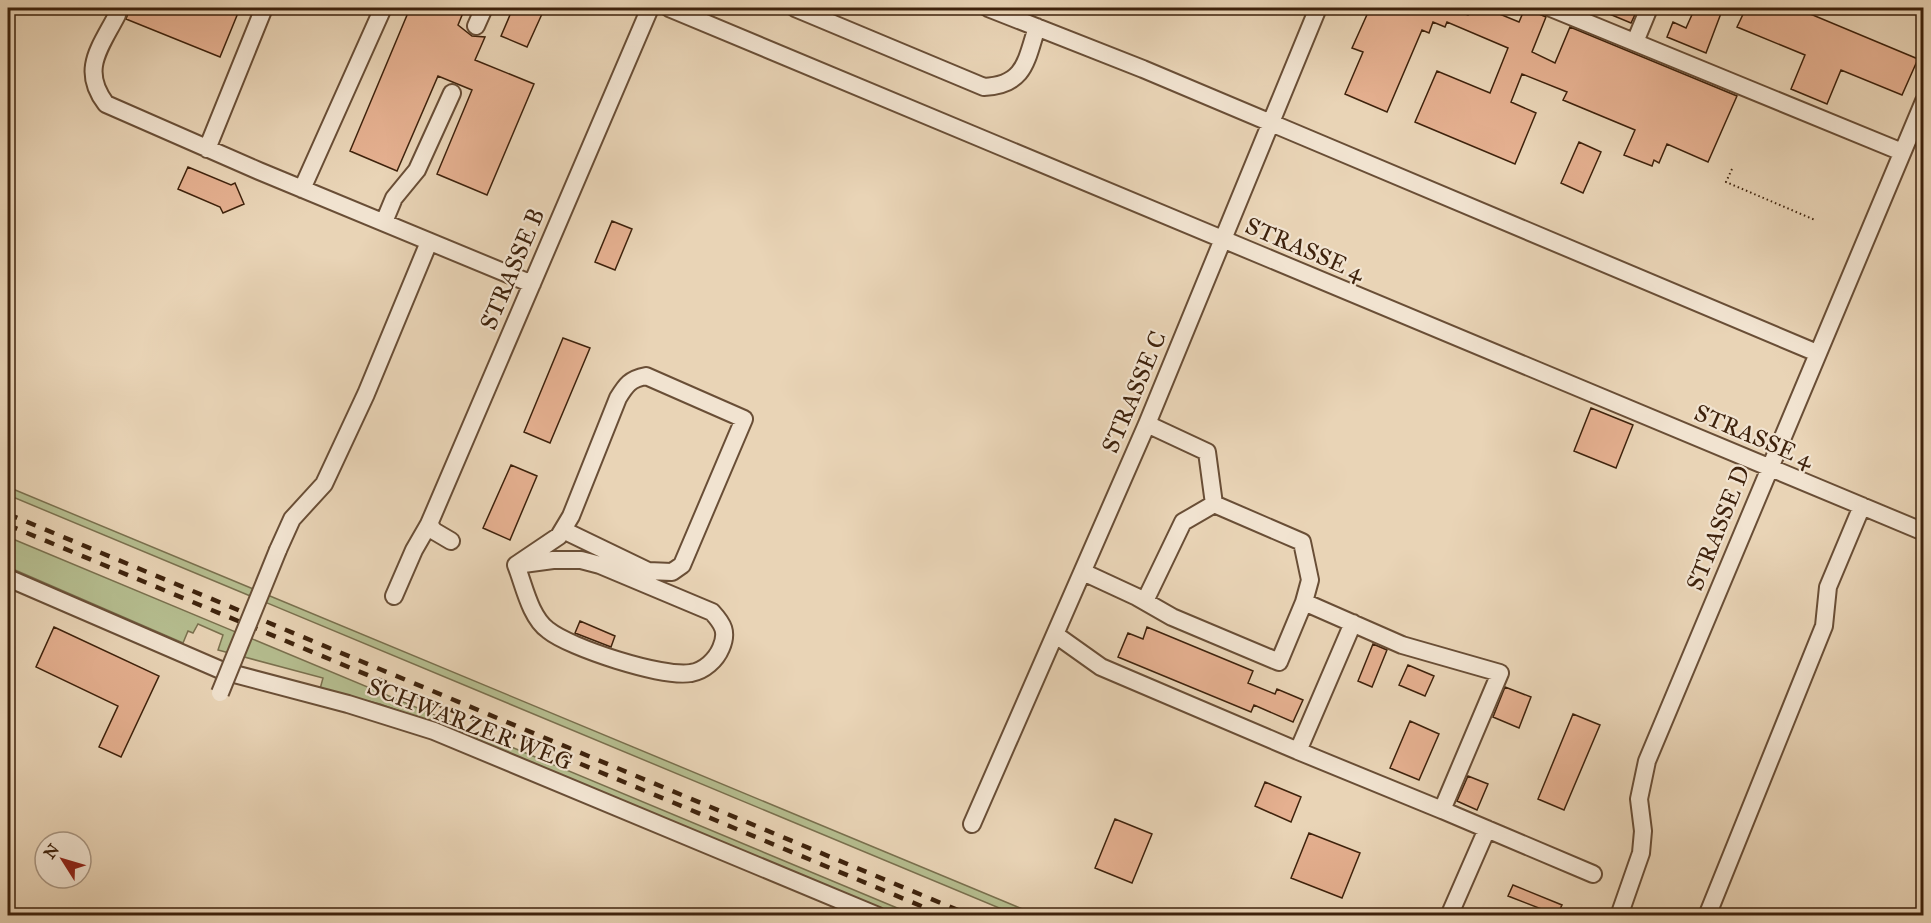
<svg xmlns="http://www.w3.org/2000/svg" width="1931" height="923" font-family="'IM FELL Great Primer',serif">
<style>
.green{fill:#b5bd8f;stroke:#7a704e;stroke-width:1.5}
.building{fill:#e5b090;stroke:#3e220c;stroke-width:1.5}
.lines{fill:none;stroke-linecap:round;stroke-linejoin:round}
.minor-casing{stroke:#694e36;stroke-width:20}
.path{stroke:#3e220c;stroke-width:2;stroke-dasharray:1.5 3;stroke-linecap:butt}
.minor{stroke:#f1e3d0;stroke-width:16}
.rail{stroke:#3e220c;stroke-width:4.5;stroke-dasharray:10 10;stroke-linecap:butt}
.minor-bridge-casing{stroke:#694e36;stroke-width:20;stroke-linecap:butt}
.minor-bridge{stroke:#f1e3d0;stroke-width:16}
.labels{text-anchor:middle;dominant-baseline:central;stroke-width:4.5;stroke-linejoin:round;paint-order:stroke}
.street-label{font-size:24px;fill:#3e220c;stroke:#f1e3d0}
</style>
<rect width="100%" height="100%" fill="#e9d4b6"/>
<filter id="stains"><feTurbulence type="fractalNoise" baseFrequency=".00333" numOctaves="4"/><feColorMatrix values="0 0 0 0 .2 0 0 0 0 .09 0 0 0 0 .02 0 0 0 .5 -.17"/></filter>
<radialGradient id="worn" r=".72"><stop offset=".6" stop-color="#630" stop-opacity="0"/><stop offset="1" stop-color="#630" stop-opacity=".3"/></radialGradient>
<path class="green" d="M 8,487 L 1037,915 L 1016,915 L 8,495 Z
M 8,537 L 914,915 L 894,915 L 433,723 L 380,704 L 320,689 L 323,678 L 218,650 L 223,635 L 198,624 L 193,633 L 188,631 L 183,643 L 8,567 Z"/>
<path class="building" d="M 130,8 L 240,8 L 220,57 L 126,19 Z
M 410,8 L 465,8 L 458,25 L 472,36 L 485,37 L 475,60 L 534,84 L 487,195 L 437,174 L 472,90 L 438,76 L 397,171 L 350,151 Z
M 513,8 L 527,8 L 542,14 L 527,47 L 501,36 Z
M 1370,8 L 1451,8 L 1468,15 L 1471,8 L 1485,8 L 1519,22 L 1525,8 L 1546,17 L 1532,52 L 1555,63 L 1570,27 L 1737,96 L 1708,162 L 1667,144 L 1659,163 L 1654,160 L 1652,166 L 1624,155 L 1635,130 L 1563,100 L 1567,92 L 1522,74 L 1511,102 L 1536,113 L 1515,164 L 1415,122 L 1437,71 L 1490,93 L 1508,48 L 1447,22 L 1445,27 L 1433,22 L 1429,33 L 1422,30 L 1387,112 L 1345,94 L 1363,52 L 1352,48 Z
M 1595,8 L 1638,8 L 1631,23 Z
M 1695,8 L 1723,8 L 1706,53 L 1667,37 L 1673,22 L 1686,28 Z
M 1746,8 L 1796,8 L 1918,59 L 1902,95 L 1841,70 L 1827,104 L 1791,89 L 1805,55 L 1737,27 Z
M 1579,142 L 1601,152 L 1583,193 L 1561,183 Z
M 188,167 L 231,185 L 235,183 L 244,204 L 223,213 L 220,207 L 178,189 Z
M 612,221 L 632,229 L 615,270 L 595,262 Z
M 563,338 L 590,348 L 550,443 L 524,432 Z
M 1591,408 L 1633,425 L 1616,468 L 1574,451 Z
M 511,465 L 537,476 L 510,540 L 483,528 Z
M 580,621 L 615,636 L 611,647 L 575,633 Z
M 54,627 L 159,676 L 121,757 L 99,747 L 118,706 L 36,667 Z
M 1147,627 L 1253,671 L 1248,683 L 1275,694 L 1277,689 L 1303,700 L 1293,722 L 1254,705 L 1251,712 L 1118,657 L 1128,633 L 1143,639 Z
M 1373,644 L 1387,650 L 1372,687 L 1358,681 Z
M 1408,665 L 1434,676 L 1425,696 L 1399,685 Z
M 1505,687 L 1531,697 L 1519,728 L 1493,717 Z
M 1573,714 L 1600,725 L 1564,810 L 1538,799 Z
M 1410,721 L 1439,734 L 1419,780 L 1390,768 Z
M 1468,776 L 1488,784 L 1477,810 L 1457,801 Z
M 1265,782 L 1301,797 L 1291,822 L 1255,806 Z
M 1115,819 L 1152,834 L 1132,883 L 1095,868 Z
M 1309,833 L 1360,853 L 1342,898 L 1291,878 Z
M 1513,885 L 1562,905 L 1557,915 L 1508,896 Z"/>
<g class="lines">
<defs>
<path id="minor" d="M 669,8 L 1924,532
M 795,8 L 984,87 C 1025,85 1026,61 1037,27
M 988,8 L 1143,69 L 1817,353
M 1551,8 L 1902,152
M 117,15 C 100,48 80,70 106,104 L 259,171 L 532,284
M 476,26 L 484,8
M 1635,42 L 1649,8
M 207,149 L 264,8
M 302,189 L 383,8
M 384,222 L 394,198 L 417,170 L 452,93
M 1147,424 L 1207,452 L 1214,504 L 1302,542 L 1310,580 L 1304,602 L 1402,645 L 1500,673 L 1442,810 L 1593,874
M 451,541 L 434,531 L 429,524 L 650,8
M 278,550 L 292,519 L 324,484 L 366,394 L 429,242
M 553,560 L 581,560 L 600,565 L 712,612 C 723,624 728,632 721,648 C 716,660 704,671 691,673 C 663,678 570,648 548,630 C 530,617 524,585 516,565 Z
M 516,565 L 559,536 L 571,516 L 618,398 C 626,385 630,379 646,376 L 744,419 L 682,565 L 672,572 L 648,571 L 563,530
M 1083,572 L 1137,597 L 1172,617 L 1279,662 L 1304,602
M 8,578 L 223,671 L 348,704 L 434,731 L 878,916
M 394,596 L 414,550 L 429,524
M 1145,601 L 1183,522 L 1214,504
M 1056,635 L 1101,667 L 1298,751 L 1353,623
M 1298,751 L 1442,810
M 972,824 L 1147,424 L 1318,8
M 1449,916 L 1487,829
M 1619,916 L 1641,853 L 1643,831 L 1639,799 L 1647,761 L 1924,101
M 1707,916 L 1824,626 L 1828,587 L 1862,506"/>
</defs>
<use href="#minor" class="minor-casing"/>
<path class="path" d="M 1732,169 L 1726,182 L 1815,220"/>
<use href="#minor" class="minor"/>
<path class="rail" d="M 8,514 L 972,916
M 8,525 L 945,916"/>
<defs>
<path id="minor-bridge" d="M 220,693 L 278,550"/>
</defs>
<use href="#minor-bridge" class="minor-bridge-casing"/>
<use href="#minor-bridge" class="minor-bridge"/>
</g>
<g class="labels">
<g class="street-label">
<text transform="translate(1305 249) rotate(23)">STRASSE 4</text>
<text transform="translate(512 269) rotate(-67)">STRASSE B</text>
<text transform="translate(1134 392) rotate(-67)">STRASSE C</text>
<text transform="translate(1754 436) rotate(23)">STRASSE 4</text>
<text transform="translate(1718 528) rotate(-68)">STRASSE D</text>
<text transform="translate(470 724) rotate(21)">SCHWARZER WEG</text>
</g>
</g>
<rect width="1931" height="923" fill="none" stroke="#e9d4b6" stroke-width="30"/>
<rect x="9" y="9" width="1913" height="905" fill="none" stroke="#3e220c" stroke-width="3"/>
<rect x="15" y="15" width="1901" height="893" fill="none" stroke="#3e220c" stroke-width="1.5"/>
<g transform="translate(63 860) rotate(307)"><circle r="28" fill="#f1e3d0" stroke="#a99682" stroke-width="1.5"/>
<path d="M0-4.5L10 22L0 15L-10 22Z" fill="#8f2418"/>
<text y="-9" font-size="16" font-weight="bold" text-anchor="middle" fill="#3e220c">N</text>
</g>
<rect width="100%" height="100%" filter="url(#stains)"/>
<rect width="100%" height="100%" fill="url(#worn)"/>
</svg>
